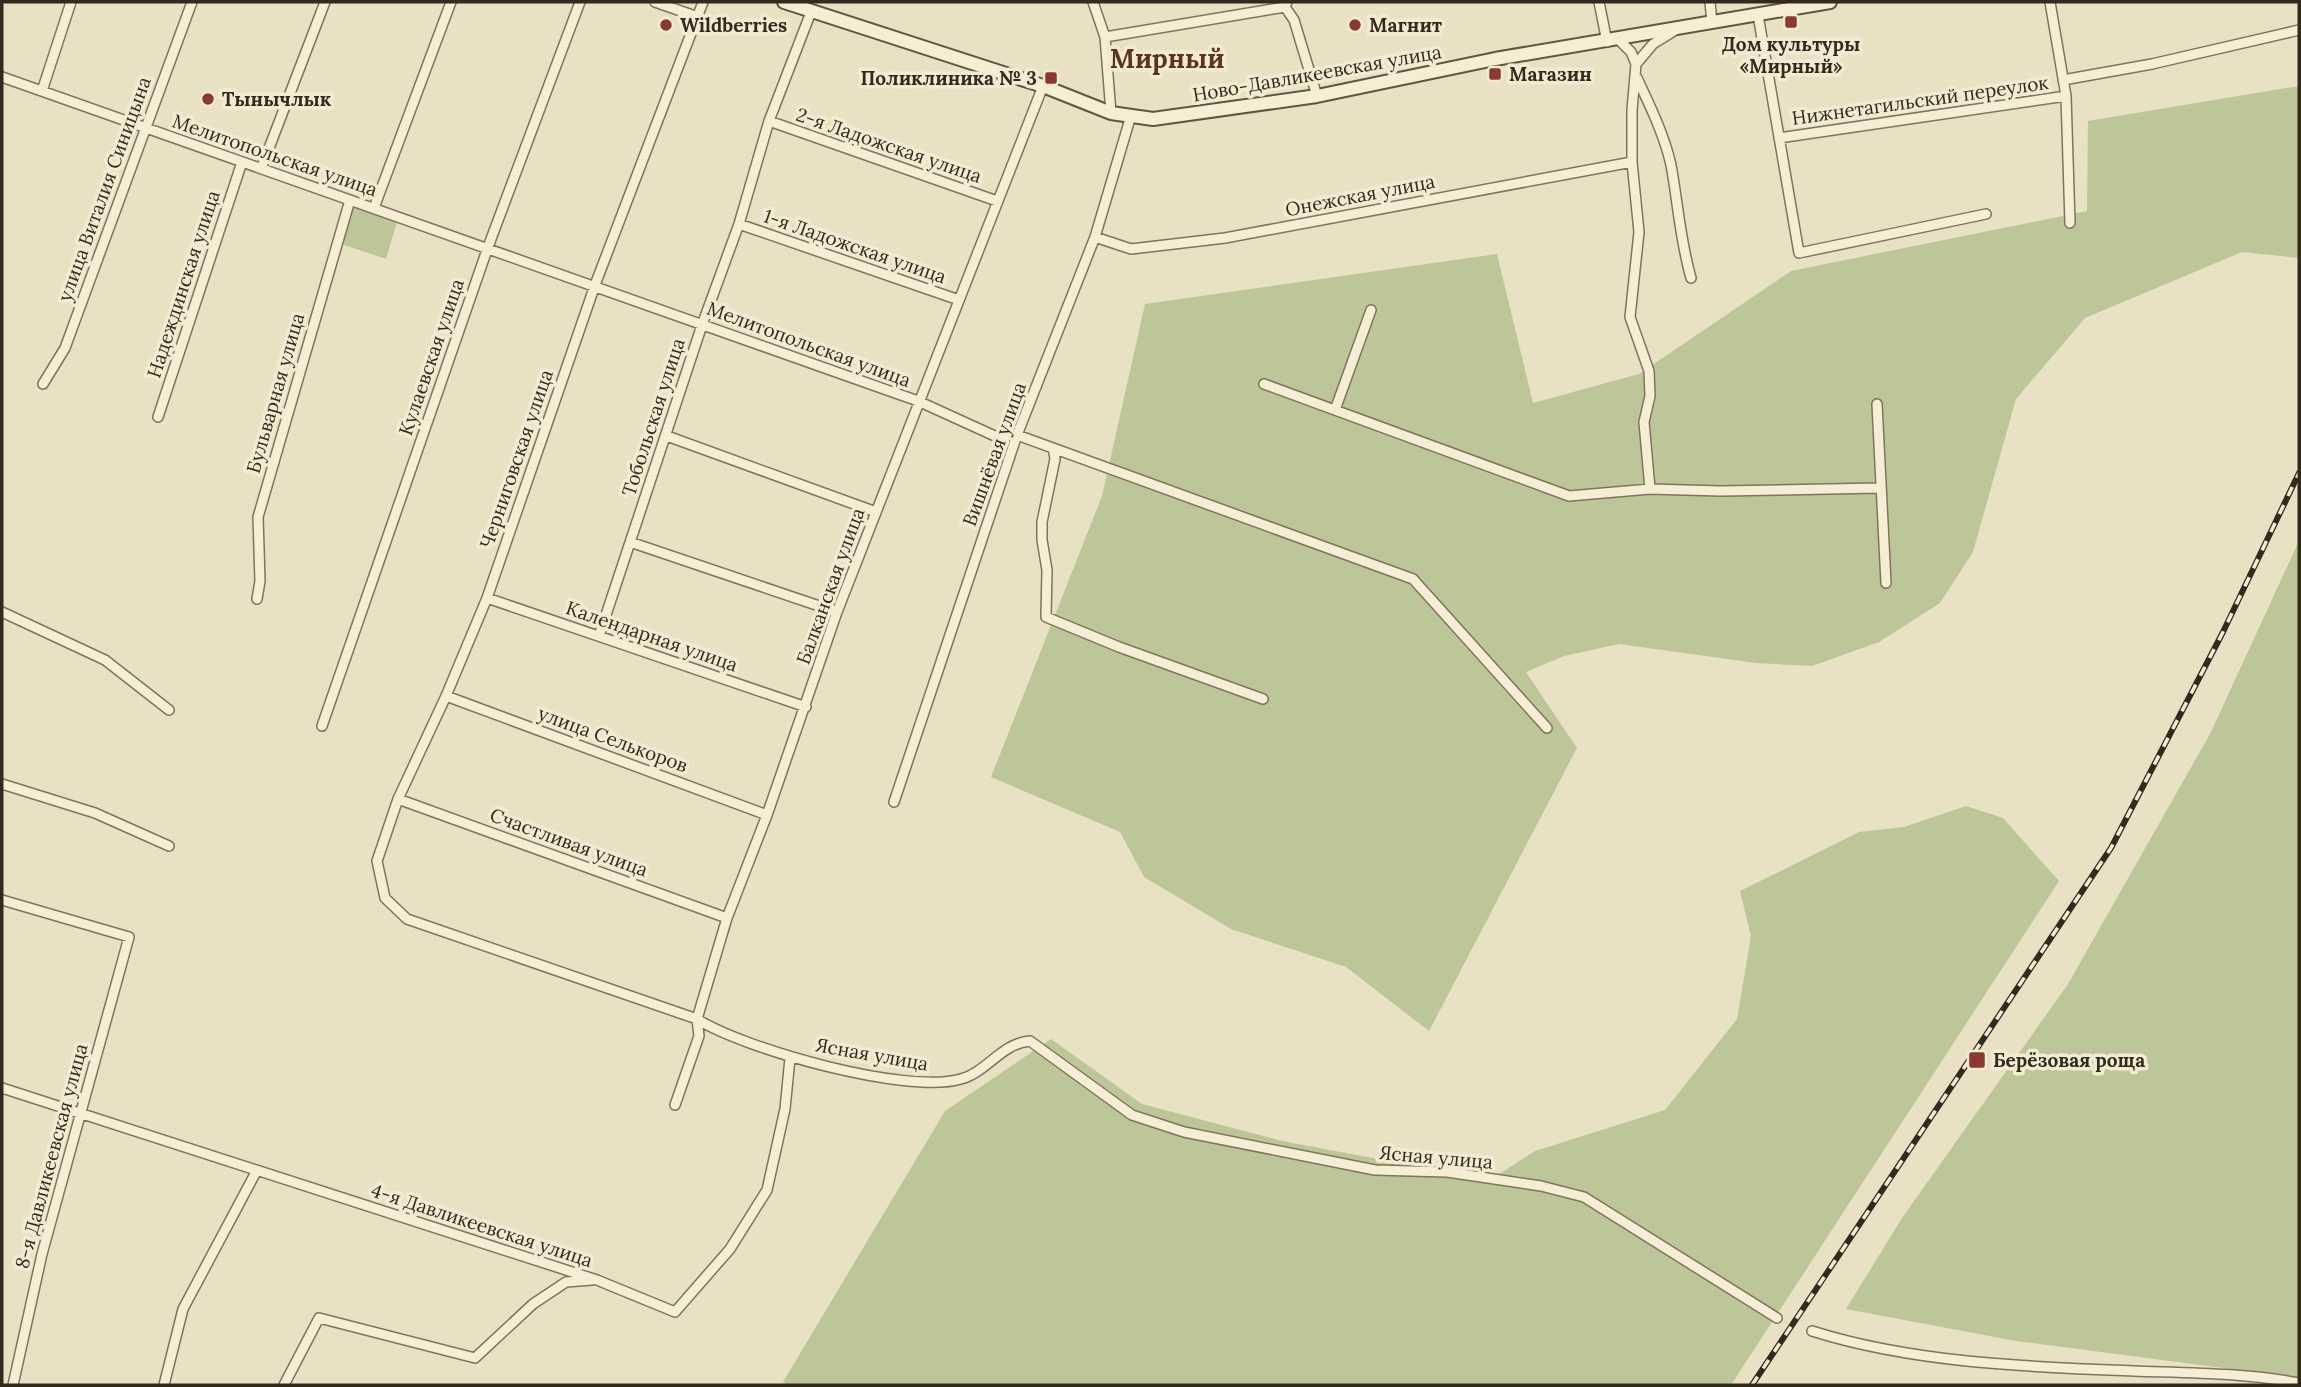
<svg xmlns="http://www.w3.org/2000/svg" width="2301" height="1387" font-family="Lora,serif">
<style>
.green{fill:#bdc698}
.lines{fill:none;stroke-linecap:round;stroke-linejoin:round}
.street-casing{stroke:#82735c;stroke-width:12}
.secondary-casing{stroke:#64543f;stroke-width:16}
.street{stroke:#f5eed5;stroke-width:9}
.secondary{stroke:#f5eed5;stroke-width:12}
.rail-casing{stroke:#332a1e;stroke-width:6}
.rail{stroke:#f2ebd2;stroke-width:3.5;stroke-dasharray:10;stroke-linecap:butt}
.poi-dot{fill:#8b3831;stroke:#f2ebd2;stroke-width:2.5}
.labels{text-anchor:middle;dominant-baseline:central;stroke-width:7;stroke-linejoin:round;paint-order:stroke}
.poi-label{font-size:19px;font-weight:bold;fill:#332a1e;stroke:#f2ebd2;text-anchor:start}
.street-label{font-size:19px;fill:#332a1e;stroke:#f2ebd2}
.district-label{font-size:26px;font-weight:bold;fill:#5c3322;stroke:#f2ebd2}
</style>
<rect width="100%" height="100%" fill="#e9e1c3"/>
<path class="green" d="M 2299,86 L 2299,258 L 2242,252 L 2085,318 L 2016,399 L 1973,552 L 1940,603 L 1879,642 L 1812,666 L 1756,663 L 1619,644 L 1564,656 L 1526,672 L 1577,748 L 1429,1031 L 1346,967 L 1231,929 L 1144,877 L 1120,832 L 991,777 L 1102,496 L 1145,304 L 1497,254 L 1533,403 L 1639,374 L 1791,271 L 2087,211 L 2088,121 Z
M 353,207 L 397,222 L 386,259 L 341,244 Z
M 2299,541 L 2299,1378 L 2016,1341 L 1846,1309 L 1902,1218 L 2068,984 L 2210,734 Z
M 1966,806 L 2003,818 L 2059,881 L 1731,1385 L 787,1385 L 783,1382 L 945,1111 L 1051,1039 L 1142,1104 L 1282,1141 L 1490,1180 L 1535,1151 L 1665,1110 L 1737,1019 L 1751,936 L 1740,891 L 1859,832 L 1904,827 Z"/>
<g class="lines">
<defs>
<path id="street" d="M 655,2 L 698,17
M 703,2 L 595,285 L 487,598 L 446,696 L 398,799 L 377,861 L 385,898 L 407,919 L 697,1019 C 744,1049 907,1095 961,1079 C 987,1072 1002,1043 1030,1041 L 1132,1115 L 1184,1132 L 1375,1170 L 1447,1172 L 1541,1186 L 1584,1197 L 1777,1318
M 1093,2 L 1105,37 L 1111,113
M 1599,2 L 1607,42
M 1710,2 L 1712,23
M 2050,2 L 2066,96 L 2070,223
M 1285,7 L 1294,20 L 1317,96
M 1758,15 L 1799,253 L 1986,214
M 1105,37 L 1285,7 L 1287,2
M 1619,40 L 1631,52 L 1636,64
M 2,77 L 918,401 L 997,437 L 1017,435 L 1413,579 L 1547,728
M 1637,78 C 1650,106 1664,134 1671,165 C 1678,203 1680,240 1691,278
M 2063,80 L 2152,64 L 2299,30
M 42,91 L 71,2
M 769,121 L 997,201
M 1779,138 L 2066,96
M 261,169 L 325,2
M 374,208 L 451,2
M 739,224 L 959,300
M 1095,237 L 1131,249 L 1225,238 L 1632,162
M 43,384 L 65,348 L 192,2
M 1264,384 L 1569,496 L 1650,489 L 1721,491 L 1879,488
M 1877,404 L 1886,583
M 1335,410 L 1371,310
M 158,417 L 242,162
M 667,436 L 876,512
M 1053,448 L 1055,459 L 1042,522 L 1042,540 L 1047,570 L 1046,617 L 1119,647 L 1263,699
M 1650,489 L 1644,422 L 1650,396 L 1649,371 L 1630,317 L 1639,232 L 1632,162 L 1632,110 L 1636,64 L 1653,44 L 1674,31
M 630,542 L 837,612
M 487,598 L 806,707
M 257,599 L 260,581 L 258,517 L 350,200
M 2,612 L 105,660 L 169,710
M 599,636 L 702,325 L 739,224 L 769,121 L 811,12
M 446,696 L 767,815
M 322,726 L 488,247 L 580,2
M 2,784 L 95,813 L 169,846
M 398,799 L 727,918
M 894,802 L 1017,435 L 1095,237 L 1130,119
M 2,900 L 129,937 L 42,1254 L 13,1385
M 2,1088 L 597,1280 L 675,1312 L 730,1249 L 767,1190 L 785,1109 L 790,1058
M 675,1105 L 699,1036 L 697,1019 L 727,918 L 767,815 L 837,612 L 1043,86
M 1812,1331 C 1913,1363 2029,1367 2134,1371 C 2190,1373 2245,1373 2299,1383
M 164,1385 L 183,1309 L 256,1172
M 284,1385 L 319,1318 L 475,1358 L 533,1304 L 566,1282 L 592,1280"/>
<path id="secondary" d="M 784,2 L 1043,86 L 1111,113 L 1153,119 L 1317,96 L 1495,59 L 1830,2"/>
</defs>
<use href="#street" class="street-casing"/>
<use href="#secondary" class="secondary-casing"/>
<use href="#street" class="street"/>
<use href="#secondary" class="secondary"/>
<defs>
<path id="rail" d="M 1752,1385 L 2111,848 L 2223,632 L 2299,473"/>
</defs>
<use href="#rail" class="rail-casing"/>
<use href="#rail" class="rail"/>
</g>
<g class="poi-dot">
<rect x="1784" y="15" width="14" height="14" rx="3.5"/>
<circle cx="666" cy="25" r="7"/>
<circle cx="1355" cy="25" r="7"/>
<rect x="1488" y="67" width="14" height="14" rx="3.5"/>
<rect x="1044" y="71" width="14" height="14" rx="3.5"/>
<circle cx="208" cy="99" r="7"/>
<rect x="1968" y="1051" width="18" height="18" rx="3.5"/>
</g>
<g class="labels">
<g class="poi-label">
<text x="680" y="25">Wildberries</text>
<text x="1369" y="25">Магнит</text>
<text x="1791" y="44" text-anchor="middle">Дом культуры<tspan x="1791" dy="22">«Мирный»</tspan></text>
<text x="1509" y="74">Магазин</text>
<text x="1037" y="78" text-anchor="end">Поликлиника № 3</text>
<text x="222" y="99">Тынычлык</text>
<text x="1993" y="1060">Берёзовая роща</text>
</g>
<g class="street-label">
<text transform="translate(1317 73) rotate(-10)">Ново-Давликеевская улица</text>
<text transform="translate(1920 100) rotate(-8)">Нижнетагильский переулок</text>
<text transform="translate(889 145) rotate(19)">2-я Ладожская улица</text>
<text transform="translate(275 155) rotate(19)">Мелитопольская улица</text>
<text transform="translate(104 189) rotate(-70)">улица Виталия Синицына</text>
<text transform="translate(1360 195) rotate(-11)">Онежская улица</text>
<text transform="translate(855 246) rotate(19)">1-я Ладожская улица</text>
<text transform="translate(183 284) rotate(-72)">Надеждинская улица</text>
<text transform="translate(809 344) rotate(20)">Мелитопольская улица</text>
<text transform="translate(431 357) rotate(-71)">Кулаевская улица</text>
<text transform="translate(275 393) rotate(-74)">Бульварная улица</text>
<text transform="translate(653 417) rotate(-72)">Тобольская улица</text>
<text transform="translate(994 454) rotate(-70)">Вишнёвая улица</text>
<text transform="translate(516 459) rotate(-71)">Черниговская улица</text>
<text transform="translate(830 586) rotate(-70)">Балканская улица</text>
<text transform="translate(652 636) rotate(19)">Календарная улица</text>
<text transform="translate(613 739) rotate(20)">улица Селькоров</text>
<text transform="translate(569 842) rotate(20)">Счастливая улица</text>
<text transform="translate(872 1054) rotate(10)">Ясная улица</text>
<text transform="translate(51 1156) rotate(-75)">8-я Давликеевская улица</text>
<text transform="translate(1436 1157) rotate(5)">Ясная улица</text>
<text transform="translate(482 1225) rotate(18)">4-я Давликеевская улица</text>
</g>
<g class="district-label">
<text x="1167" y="58">Мирный</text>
</g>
</g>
<rect width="2301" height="1387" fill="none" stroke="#332a1e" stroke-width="7"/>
</svg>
